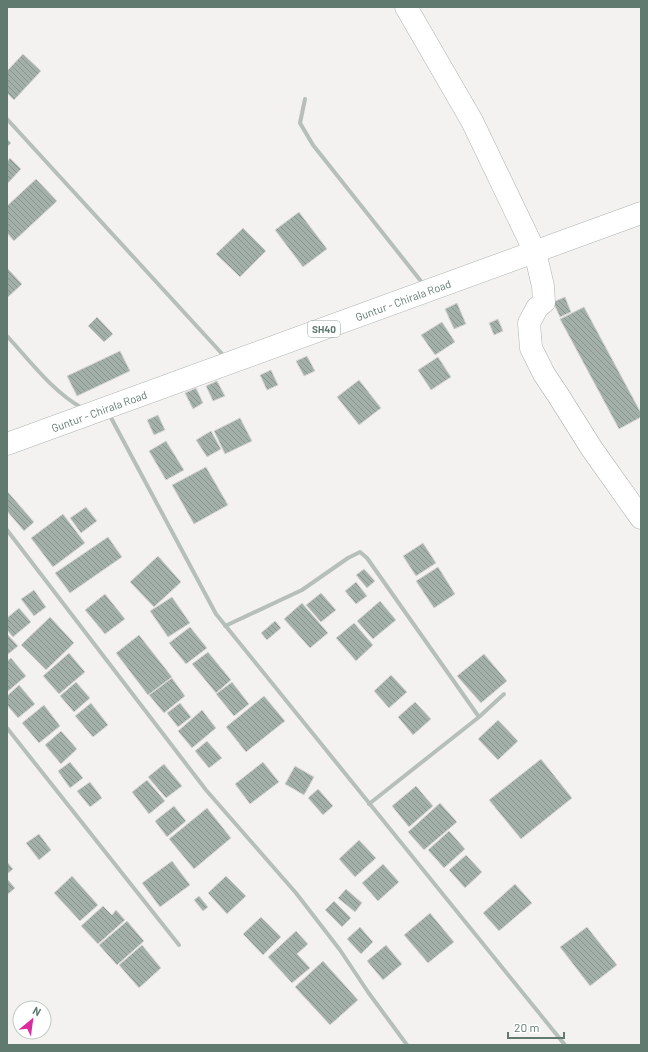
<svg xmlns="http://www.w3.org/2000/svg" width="648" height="1052" font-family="Barlow,sans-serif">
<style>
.building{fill:url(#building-back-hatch);stroke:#d6d4d4}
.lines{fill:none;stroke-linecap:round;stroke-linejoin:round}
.secondary-casing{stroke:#a9b4af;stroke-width:23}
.primary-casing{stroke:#abb4b0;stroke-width:23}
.street{stroke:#b7bfbb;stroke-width:4}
.secondary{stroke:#fff;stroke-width:22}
.primary{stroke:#fff;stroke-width:22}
.labels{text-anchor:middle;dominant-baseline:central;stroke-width:4;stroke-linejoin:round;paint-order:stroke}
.shield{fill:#fff;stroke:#90a29a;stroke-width:1}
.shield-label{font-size:10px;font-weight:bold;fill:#617a6f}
.street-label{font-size:11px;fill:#617a6f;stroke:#fff}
</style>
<defs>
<pattern id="building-back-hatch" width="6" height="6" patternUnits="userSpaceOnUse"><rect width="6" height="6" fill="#a3b0a9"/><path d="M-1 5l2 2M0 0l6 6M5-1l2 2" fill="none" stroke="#88948e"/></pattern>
</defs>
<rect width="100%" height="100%" fill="#f4f1f1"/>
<path class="building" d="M 23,54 L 41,71 L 14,100 L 7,93 L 7,71 Z
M 7,139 L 11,143 L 7,147 Z
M 10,158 L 21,169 L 7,184 L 7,162 Z
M 36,179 L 57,201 L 14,241 L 7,233 L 7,206 Z
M 299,212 L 327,249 L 303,267 L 275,230 Z
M 243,228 L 266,251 L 240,277 L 216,254 Z
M 7,268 L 22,284 L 7,298 Z
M 565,297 L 571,312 L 560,317 L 553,302 Z
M 457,303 L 466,324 L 454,329 L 445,309 Z
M 584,307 L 641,413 L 641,417 L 619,429 L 560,319 Z
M 97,317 L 113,334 L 104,342 L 88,326 Z
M 498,319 L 503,331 L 494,335 L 489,323 Z
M 442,322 L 455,342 L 435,355 L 421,335 Z
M 120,351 L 130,371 L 77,396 L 67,376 Z
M 307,356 L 315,371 L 304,376 L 296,361 Z
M 438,357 L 451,377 L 431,390 L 418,370 Z
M 271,370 L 278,385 L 267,390 L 260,375 Z
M 359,380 L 381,408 L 359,425 L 337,397 Z
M 217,381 L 225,396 L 213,401 L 206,386 Z
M 196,388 L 203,403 L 193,409 L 185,393 Z
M 158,415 L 165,430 L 154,435 L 147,420 Z
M 240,418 L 252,441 L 225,454 L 214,431 Z
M 211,431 L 221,449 L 207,457 L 196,440 Z
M 166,441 L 184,470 L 166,480 L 149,451 Z
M 206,467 L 228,505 L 194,524 L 172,485 Z
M 7,491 L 34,522 L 24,531 L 7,511 Z
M 86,507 L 97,521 L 81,533 L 70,518 Z
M 63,514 L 85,543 L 53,567 L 31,538 Z
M 108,537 L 122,557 L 70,593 L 55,573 Z
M 423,543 L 436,563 L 416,576 L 403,556 Z
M 158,556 L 181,582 L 154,607 L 130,582 Z
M 438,567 L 455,594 L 434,608 L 416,581 Z
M 364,569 L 375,581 L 367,588 L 356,575 Z
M 356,582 L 367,596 L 356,604 L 345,591 Z
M 34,590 L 46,607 L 34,616 L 21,599 Z
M 321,593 L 336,610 L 321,622 L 306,605 Z
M 105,594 L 125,619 L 105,634 L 85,610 Z
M 172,597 L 190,623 L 168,637 L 150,611 Z
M 380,601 L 396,620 L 373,639 L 357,621 Z
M 302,603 L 328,633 L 310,648 L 284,619 Z
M 19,608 L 31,622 L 13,637 L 7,630 L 7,618 Z
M 50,617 L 74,643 L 46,670 L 21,645 Z
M 275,621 L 281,628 L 267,640 L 261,633 Z
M 354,623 L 373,645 L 356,661 L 336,638 Z
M 190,627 L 207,648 L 186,664 L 169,643 Z
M 7,634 L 18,646 L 7,655 Z
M 139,635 L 172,677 L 148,695 L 116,653 Z
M 208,652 L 231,680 L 216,693 L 192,664 Z
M 69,653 L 85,672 L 59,694 L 43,676 Z
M 484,654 L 507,681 L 481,703 L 457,676 Z
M 11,658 L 26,676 L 7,692 L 7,661 Z
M 391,675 L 407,692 L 389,708 L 374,691 Z
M 172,678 L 185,696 L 164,713 L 149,695 Z
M 76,682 L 90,698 L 74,712 L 60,696 Z
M 232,682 L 249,704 L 234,716 L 216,694 Z
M 19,685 L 35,704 L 18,718 L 7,705 L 7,696 Z
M 264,696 L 285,721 L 246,752 L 226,727 Z
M 415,702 L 431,719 L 413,735 L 398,717 Z
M 91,703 L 108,725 L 93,737 L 75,716 Z
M 180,703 L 191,717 L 178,727 L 167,713 Z
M 44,705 L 60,726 L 39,743 L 22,723 Z
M 202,710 L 216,728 L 192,748 L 178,731 Z
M 498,720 L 518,741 L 498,760 L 478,739 Z
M 61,731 L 77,749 L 61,764 L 45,745 Z
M 207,741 L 222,758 L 209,768 L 195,751 Z
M 541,759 L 572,798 L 521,839 L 489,800 Z
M 70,762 L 83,778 L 70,788 L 58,771 Z
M 263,762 L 279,782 L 250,804 L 235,784 Z
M 164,764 L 182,786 L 166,798 L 148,777 Z
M 295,766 L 314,777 L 304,795 L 285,784 Z
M 147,780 L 165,801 L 149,814 L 132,792 Z
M 90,782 L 102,798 L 90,807 L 77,791 Z
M 416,786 L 433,806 L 409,827 L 392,806 Z
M 318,789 L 333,806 L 323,815 L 308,798 Z
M 440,803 L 457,822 L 424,850 L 408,832 Z
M 174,806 L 186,821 L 167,837 L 155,821 Z
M 207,808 L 231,838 L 194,869 L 169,839 Z
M 449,831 L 465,849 L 444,868 L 428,850 Z
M 39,834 L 51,850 L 39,860 L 26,843 Z
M 359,840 L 376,858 L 355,877 L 339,859 Z
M 466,855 L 482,872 L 465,888 L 449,870 Z
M 172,861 L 190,885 L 160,907 L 142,883 Z
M 7,862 L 13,869 L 7,874 Z
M 383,864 L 399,882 L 378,901 L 362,883 Z
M 72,876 L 98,905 L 80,921 L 54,893 Z
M 226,876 L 246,896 L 227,914 L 208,893 Z
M 7,879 L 15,888 L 7,895 Z
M 515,884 L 532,903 L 499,931 L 483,913 Z
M 346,889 L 362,903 L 355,912 L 338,898 Z
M 199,896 L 208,907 L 203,911 L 194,900 Z
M 334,901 L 351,918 L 342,927 L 325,910 Z
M 103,906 L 112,915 L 116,910 L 125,920 L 98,944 L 81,926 Z
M 430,913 L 454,942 L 428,963 L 404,935 Z
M 261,917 L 281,937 L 263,955 L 243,934 Z
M 127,921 L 144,941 L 117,965 L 99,945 Z
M 360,927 L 373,942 L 361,954 L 347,939 Z
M 587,927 L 617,965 L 590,986 L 560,947 Z
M 296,931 L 308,944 L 297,954 L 310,968 L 292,983 L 268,957 Z
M 142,945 L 161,968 L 139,988 L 119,965 Z
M 386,945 L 402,964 L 383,980 L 367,961 Z
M 323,961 L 358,1000 L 330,1025 L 295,987 Z"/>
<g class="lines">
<defs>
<path id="secondary" d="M 406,7 L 472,121 L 535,252 L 543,286 L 544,302 L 537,308 L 529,323 L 531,348 L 544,374 L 558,395 L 592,449 L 641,518"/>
<path id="primary" d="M 7,444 L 641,213"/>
</defs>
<use href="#secondary" class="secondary-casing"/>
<use href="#primary" class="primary-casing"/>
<path class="street" d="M 305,99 L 300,123 L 313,145 L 424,285
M 7,119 L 225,357
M 7,336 C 30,361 52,391 82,408
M 109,414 L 216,614 L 565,1045
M 7,530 L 206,790 L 296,893 L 340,950 L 368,992 L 407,1045
M 225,626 L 302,590 L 348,558 L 360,552 L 367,558 L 479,717
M 7,728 L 179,945
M 369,804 L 479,717 L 504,694"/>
<use href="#secondary" class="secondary"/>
<use href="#primary" class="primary"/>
</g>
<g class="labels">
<rect class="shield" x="308" y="321" width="32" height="16" rx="3"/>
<g class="shield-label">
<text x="324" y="329">SH40</text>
</g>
<g class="street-label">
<text transform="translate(403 300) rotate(-20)">Guntur - Chirala Road</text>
<text transform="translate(99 411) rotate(-20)">Guntur - Chirala Road</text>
</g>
</g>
<rect width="648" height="1052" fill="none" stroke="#617a6f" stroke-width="16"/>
<g transform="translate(32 1020) rotate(29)"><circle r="19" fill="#ffffff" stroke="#c0cac5"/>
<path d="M0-3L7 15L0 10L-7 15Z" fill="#da2b9f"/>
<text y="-6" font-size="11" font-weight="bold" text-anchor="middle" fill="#617a6f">N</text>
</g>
<path d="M508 1032v6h56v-6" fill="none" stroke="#617a6f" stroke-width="2"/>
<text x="514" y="1032" font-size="12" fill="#617a6f" stroke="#ffffff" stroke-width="3" paint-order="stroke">20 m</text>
</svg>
